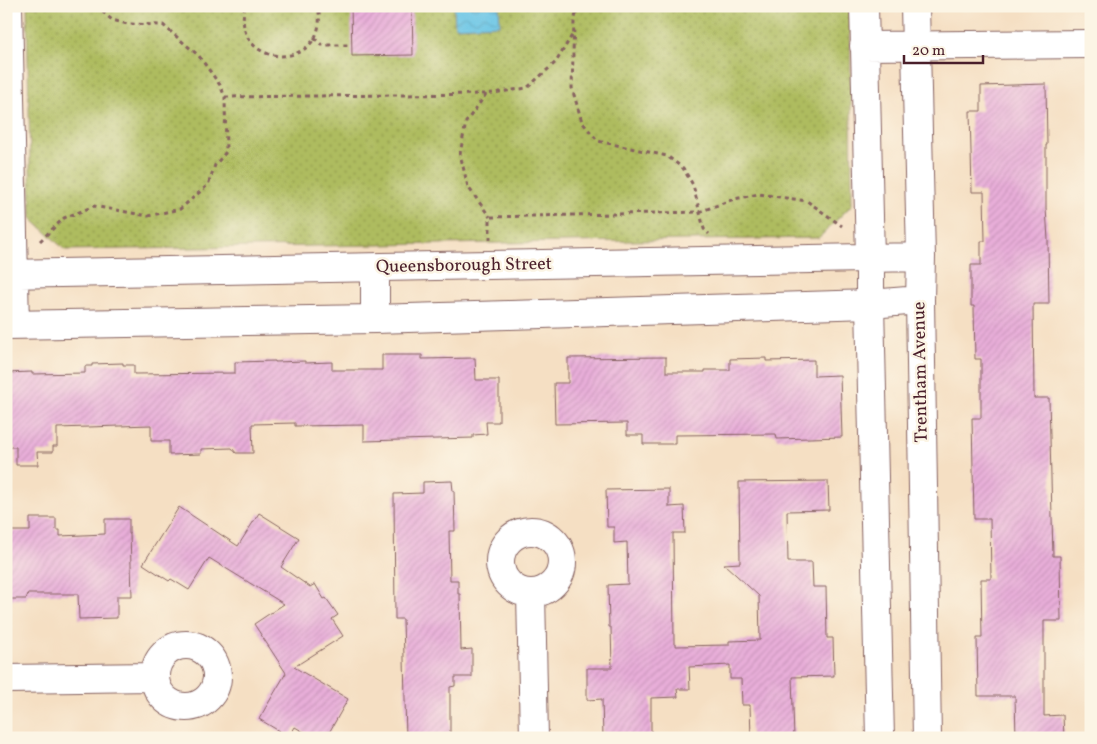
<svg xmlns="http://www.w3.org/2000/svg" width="1097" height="744" font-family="Vollkorn,serif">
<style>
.park{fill:url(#park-dots);stroke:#7c6e44}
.water{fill:url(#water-waves);stroke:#597288}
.building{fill:url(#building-hatch)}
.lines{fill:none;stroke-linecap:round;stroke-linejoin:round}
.minor-casing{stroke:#866260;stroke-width:30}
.path{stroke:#866260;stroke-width:3;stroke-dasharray:4 4;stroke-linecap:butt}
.minor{stroke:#fff;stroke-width:28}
.labels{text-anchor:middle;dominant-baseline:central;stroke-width:5;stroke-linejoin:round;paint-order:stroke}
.street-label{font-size:18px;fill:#4a1f2b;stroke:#fcf5e5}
</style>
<defs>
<pattern id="park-dots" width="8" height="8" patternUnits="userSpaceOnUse" patternTransform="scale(1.25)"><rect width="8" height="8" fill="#aebc5e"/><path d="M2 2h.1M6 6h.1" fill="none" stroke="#90984e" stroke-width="1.8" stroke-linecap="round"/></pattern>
<pattern id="water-waves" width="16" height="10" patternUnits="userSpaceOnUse" patternTransform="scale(1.25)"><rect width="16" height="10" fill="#68c5e6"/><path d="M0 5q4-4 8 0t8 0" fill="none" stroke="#5ca9c5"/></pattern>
<pattern id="building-hatch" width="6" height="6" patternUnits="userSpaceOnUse" patternTransform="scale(1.25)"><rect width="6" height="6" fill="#e8aed9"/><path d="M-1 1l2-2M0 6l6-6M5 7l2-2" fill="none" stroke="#c895ba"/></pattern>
</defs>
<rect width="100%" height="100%" fill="#fcf5e5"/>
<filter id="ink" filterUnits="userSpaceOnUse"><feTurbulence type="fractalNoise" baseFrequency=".02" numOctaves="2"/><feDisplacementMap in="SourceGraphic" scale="10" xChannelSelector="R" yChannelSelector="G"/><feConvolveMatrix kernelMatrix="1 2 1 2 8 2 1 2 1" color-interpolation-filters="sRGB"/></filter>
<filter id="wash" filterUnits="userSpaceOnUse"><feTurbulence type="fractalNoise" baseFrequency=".0096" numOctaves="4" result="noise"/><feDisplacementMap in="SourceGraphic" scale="20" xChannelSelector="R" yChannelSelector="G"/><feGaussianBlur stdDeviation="1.12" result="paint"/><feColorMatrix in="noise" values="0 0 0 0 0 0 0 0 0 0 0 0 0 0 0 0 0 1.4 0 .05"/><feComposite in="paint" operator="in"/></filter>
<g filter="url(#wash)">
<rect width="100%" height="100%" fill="#f5dfc3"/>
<path class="park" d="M 27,6 L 850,6 L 852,205 L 819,238 L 65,250 L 31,218 Z"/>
<path class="water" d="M 454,6 L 499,6 L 500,25 L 455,27 Z"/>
<g id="blocks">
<path class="building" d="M 351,6 L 412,6 L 413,55 L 352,56 Z
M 1046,84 L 1047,145 L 1046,145 L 1046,208 L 1048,240 L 1049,304 L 1033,304 L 1034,398 L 1049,398 L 1053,556 L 1060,556 L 1061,621 L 1044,621 L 1044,716 L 1063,715 L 1064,738 L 1016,738 L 1015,696 L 978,696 L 977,638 L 982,638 L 981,579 L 991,579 L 990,519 L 974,519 L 972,418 L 981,418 L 981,359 L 975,359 L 974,306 L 971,306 L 971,265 L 981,265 L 981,241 L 985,241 L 984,192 L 972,192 L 970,111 L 981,111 L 981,86 Z
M 382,355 L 422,355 L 422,359 L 475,358 L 476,380 L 499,380 L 499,422 L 486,422 L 487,434 L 473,435 L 473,438 L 364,441 L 364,425 L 295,426 L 295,423 L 252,424 L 253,453 L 236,453 L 232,448 L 201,449 L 201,454 L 169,455 L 169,441 L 151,441 L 151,425 L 57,428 L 57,446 L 53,446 L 53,452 L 37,452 L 38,465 L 16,465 L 16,447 L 6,447 L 6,373 L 32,372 L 32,374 L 85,373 L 85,366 L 92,366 L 92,364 L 123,363 L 123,365 L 134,365 L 134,374 L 235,373 L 235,362 L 275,361 L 275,362 L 305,361 L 305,363 L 332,362 L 332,370 L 382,370 Z
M 666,357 L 666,372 L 705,372 L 705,370 L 730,370 L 730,359 L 766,358 L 766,361 L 814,360 L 814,376 L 840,375 L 842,437 L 777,439 L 776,434 L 675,435 L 675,444 L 643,444 L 643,435 L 627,435 L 627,423 L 555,424 L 554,383 L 568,383 L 568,358 Z
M 452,481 L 453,491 L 454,491 L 455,531 L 449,531 L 450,580 L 458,580 L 458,594 L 460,594 L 461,650 L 472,649 L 472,677 L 455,677 L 455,686 L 450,687 L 450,738 L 406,738 L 403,619 L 395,619 L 394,494 L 423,493 L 423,482 Z
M 828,481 L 829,510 L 787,511 L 788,562 L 812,562 L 813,587 L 826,587 L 827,638 L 833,638 L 834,676 L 792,677 L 794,738 L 751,738 L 750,705 L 742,705 L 741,679 L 730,679 L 730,665 L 689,667 L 690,689 L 677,689 L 678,697 L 651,698 L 651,738 L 603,738 L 602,699 L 587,700 L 587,668 L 612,668 L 611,627 L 609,627 L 608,585 L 628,584 L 627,542 L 614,543 L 614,527 L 607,527 L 606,490 L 669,489 L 669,507 L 684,506 L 685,533 L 673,533 L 674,644 L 676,644 L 676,646 L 729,645 L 729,641 L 760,640 L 759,596 L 724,564 L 740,563 L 739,482 Z
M 179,507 L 238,546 L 259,513 L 299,538 L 281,567 L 310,587 L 315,584 L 324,599 L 326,598 L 338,615 L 332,619 L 343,636 L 294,667 L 348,699 L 326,738 L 314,738 L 295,727 L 289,737 L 259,719 L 286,673 L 254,624 L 284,604 L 209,558 L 189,590 L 171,579 L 169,581 L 143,564 Z
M 30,518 L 56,518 L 56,530 L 60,530 L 60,536 L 105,534 L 105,519 L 129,519 L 129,534 L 130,534 L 132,596 L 117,596 L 117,618 L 79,619 L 78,594 L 28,594 L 26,599 L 6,599 L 6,531 L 30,531 Z"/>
</g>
</g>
<g filter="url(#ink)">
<use href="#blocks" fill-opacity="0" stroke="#866260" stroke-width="1"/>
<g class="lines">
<defs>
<path id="minor" d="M 8,6 L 15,325
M 864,6 L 870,258 L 870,304 L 880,738
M 915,6 L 921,257 L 920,300 L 927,738
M 864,46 L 1091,44
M 375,268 L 375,319
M 6,274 L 921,257
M 6,325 L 375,319 L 870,304 L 920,300
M500 562a31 31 0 1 1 62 0a31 31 0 1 1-62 0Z
M 531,593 L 534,738
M155 676a31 31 0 1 1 62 0a31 31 0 1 1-62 0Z
M 6,679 L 154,677"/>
</defs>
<use href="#minor" class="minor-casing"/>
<path class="path" d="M 245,6 C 229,71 332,74 318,6
M 578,6 L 574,22 L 572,88 L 582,122 L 598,141 L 667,156 L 683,168 L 693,185 L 704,229 L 709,234
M 314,38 L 322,45 L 348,45
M 486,94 L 466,122 L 460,154 L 468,187 L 490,217
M 225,97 L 486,94 L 527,88 L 556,62 L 574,32
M 490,240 L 490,217 L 699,212 L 734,199 L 759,194 L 807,201 L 842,226
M 40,241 L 64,218 L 94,206 L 148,216 L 180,209 L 208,185 L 215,165 L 226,152 L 225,97 L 220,85 L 199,56 L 163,25 L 127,24 L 112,20 L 96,6"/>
<use href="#minor" class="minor"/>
</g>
</g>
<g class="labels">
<g class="street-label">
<text transform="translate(464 266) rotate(-1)">Queensborough Street</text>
<text transform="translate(921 372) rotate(-91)">Trentham Avenue</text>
</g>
</g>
<rect width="1097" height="744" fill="none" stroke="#fcf5e5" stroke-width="25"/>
<path d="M904 55v8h79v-8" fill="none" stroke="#4a1f2b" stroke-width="2.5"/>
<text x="912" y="55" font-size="15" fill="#4a1f2b" stroke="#fcf5e5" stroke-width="4" paint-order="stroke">20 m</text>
</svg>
